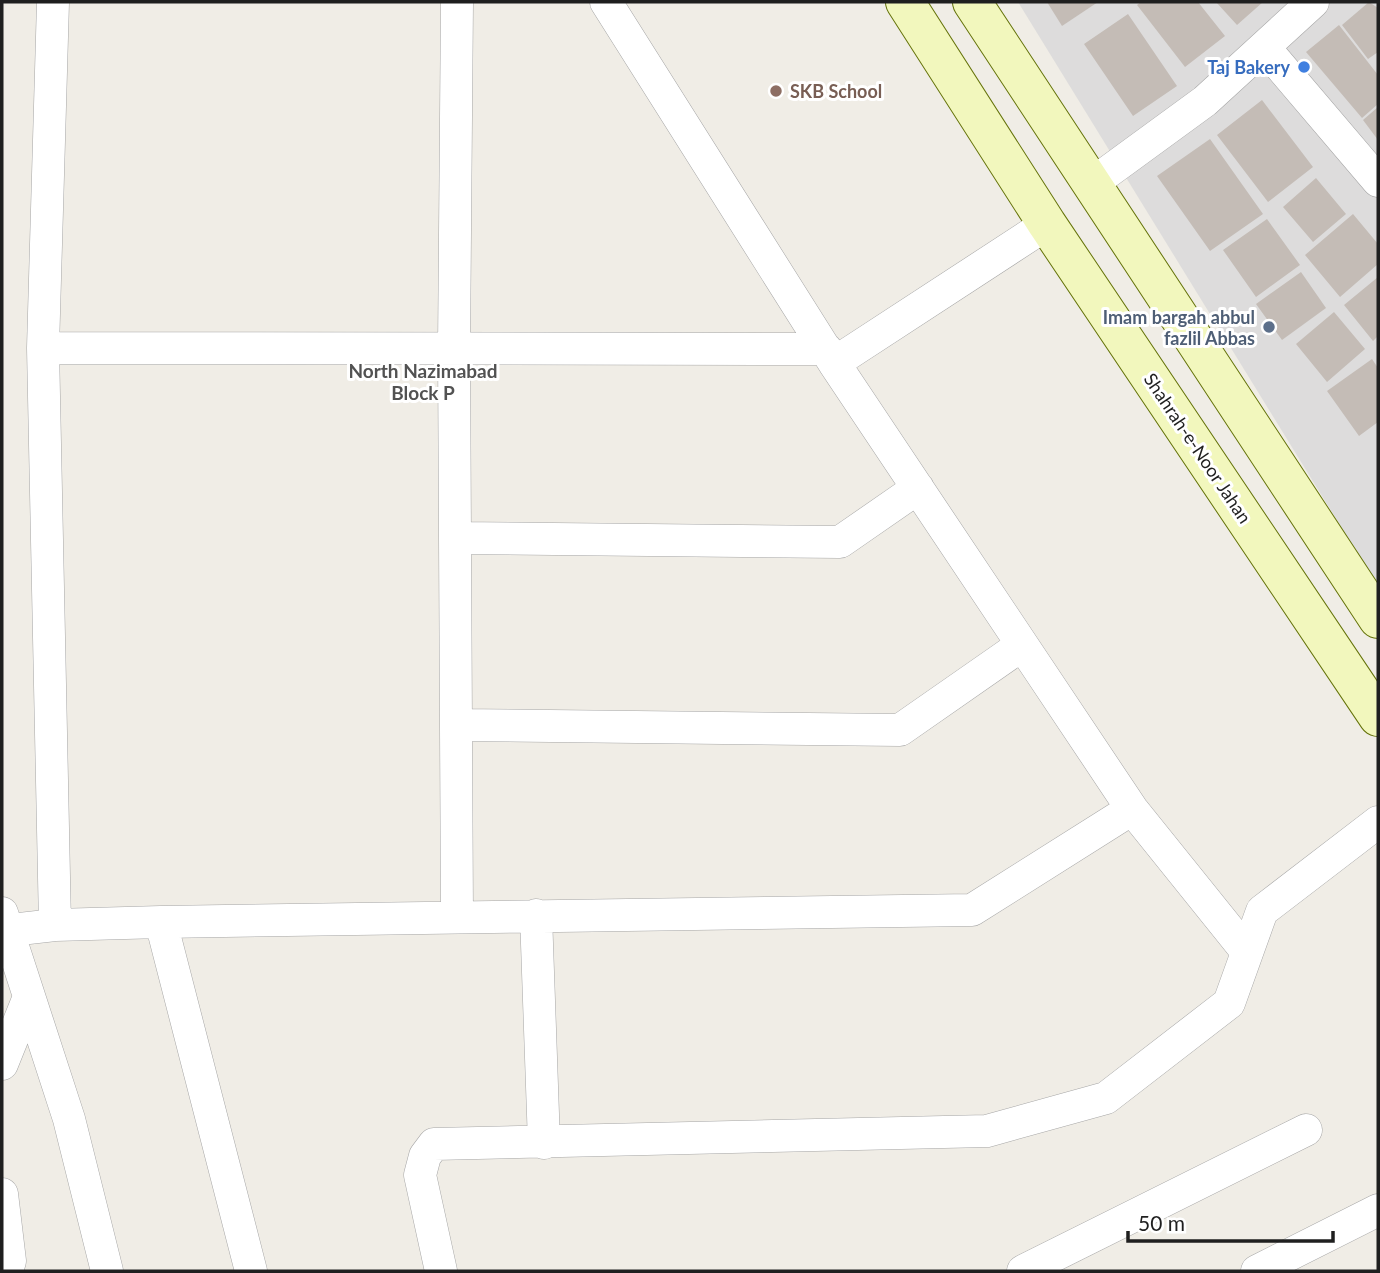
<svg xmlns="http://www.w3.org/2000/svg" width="1380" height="1273" font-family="Lato,sans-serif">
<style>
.residential{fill:#dddcdc}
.building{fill:#c4bcb6}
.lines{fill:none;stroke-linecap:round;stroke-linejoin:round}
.minor-casing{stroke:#a6a6a6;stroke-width:33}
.secondary-casing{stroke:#65730a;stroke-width:40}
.minor{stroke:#fff;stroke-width:32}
.secondary{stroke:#f2f7bd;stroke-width:38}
.shop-dot{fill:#3f7fe0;stroke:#fff;stroke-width:2.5}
.education-dot{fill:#8d6e63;stroke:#fff;stroke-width:2.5}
.service-dot{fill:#5c6f8a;stroke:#fff;stroke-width:2.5}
.labels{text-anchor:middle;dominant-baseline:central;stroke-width:6;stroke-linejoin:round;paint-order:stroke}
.shop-label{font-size:18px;font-weight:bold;fill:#366cbe;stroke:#fff;text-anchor:end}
.education-label{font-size:18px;font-weight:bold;fill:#785e54;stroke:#fff;text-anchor:start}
.service-label{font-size:18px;font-weight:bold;fill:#4e5e75;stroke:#fff;text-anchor:end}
.street-label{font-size:18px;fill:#1f1f1f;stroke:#fff}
.neighbourhood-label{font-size:19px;font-weight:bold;fill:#525252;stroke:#fff}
</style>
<rect width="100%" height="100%" fill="#f0ede6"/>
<path class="residential" d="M 1018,2 L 1378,2 L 1378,587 Z"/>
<path class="building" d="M 1047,2 L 1098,2 L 1062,26 Z
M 1141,2 L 1198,2 L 1225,36 L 1185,67 L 1137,5 Z
M 1216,2 L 1263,2 L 1237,25 Z
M 1369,2 L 1378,8 L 1378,52 L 1368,59 L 1342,25 Z
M 1128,14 L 1177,86 L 1133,116 L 1084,44 Z
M 1339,25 L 1378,75 L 1378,104 L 1362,118 L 1306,52 Z
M 1262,100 L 1313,167 L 1268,202 L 1217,135 Z
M 1378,107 L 1378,140 L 1363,120 Z
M 1210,139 L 1263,214 L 1210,251 L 1157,176 Z
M 1316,178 L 1346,214 L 1313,242 L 1283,207 Z
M 1353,214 L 1378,244 L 1378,264 L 1340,297 L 1305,255 Z
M 1267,219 L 1300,265 L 1256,297 L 1223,250 Z
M 1301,272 L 1326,308 L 1282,340 L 1256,304 Z
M 1378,277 L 1378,336 L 1373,341 L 1344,305 Z
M 1334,312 L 1365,349 L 1327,382 L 1296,344 Z
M 1372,359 L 1378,368 L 1378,422 L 1359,436 L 1327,391 Z"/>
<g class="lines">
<defs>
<path id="minor" d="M 53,2 L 43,348 L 55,925
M 606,2 L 834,363 L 1132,809 L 1247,952
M 1264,47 L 1378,181
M 1090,185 L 1205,101 L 1313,2
M 43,348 L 826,349
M 834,363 L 1047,224
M 455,538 L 840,542 L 918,488
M 456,725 L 900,730 L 1022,645
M 2,913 L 69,1119 L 107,1271
M 536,915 L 544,1143
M 457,917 L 454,349 L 457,2
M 161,922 L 251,1271
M 2,931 L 55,925 L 161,922 L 972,910 L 1132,809
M 2,1064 L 29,997
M 2,1194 L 10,1261 L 7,1271
M 441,1271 L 420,1175 L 425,1156 L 434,1144 L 987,1131 L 1106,1098 L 1229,1003 L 1262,911 L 1378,822
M 1023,1271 L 1306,1130
M 1257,1271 L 1378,1210"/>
<path id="secondary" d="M 905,2 L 1047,224 L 1378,717
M 972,2 L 1378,619"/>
</defs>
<use href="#minor" class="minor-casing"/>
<use href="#secondary" class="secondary-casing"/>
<use href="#minor" class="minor"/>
<use href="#secondary" class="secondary"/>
</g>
<circle class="shop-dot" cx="1304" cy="67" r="7"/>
<circle class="education-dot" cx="776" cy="91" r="7"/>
<circle class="service-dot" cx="1269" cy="327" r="7"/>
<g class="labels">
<g class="shop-label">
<text x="1290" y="67">Taj Bakery</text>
</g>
<g class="education-label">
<text x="790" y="91">SKB School</text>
</g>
<g class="service-label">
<text x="1255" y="317">Imam bargah abbul<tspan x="1255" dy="21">fazlil Abbas</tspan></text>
</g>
<g class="street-label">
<text transform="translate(1198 448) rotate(56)">Shahrah-e-Noor Jahan</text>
</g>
<g class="neighbourhood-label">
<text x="423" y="370">North Nazimabad<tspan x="423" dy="22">Block P</tspan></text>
</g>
</g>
<rect width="1380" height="1273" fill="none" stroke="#1f1f1f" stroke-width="7"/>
<path d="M1128 1231v10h205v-10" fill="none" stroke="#1f1f1f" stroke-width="3.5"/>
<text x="1138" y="1231" font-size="21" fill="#1f1f1f" stroke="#ffffff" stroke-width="5" paint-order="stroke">50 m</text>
</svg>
